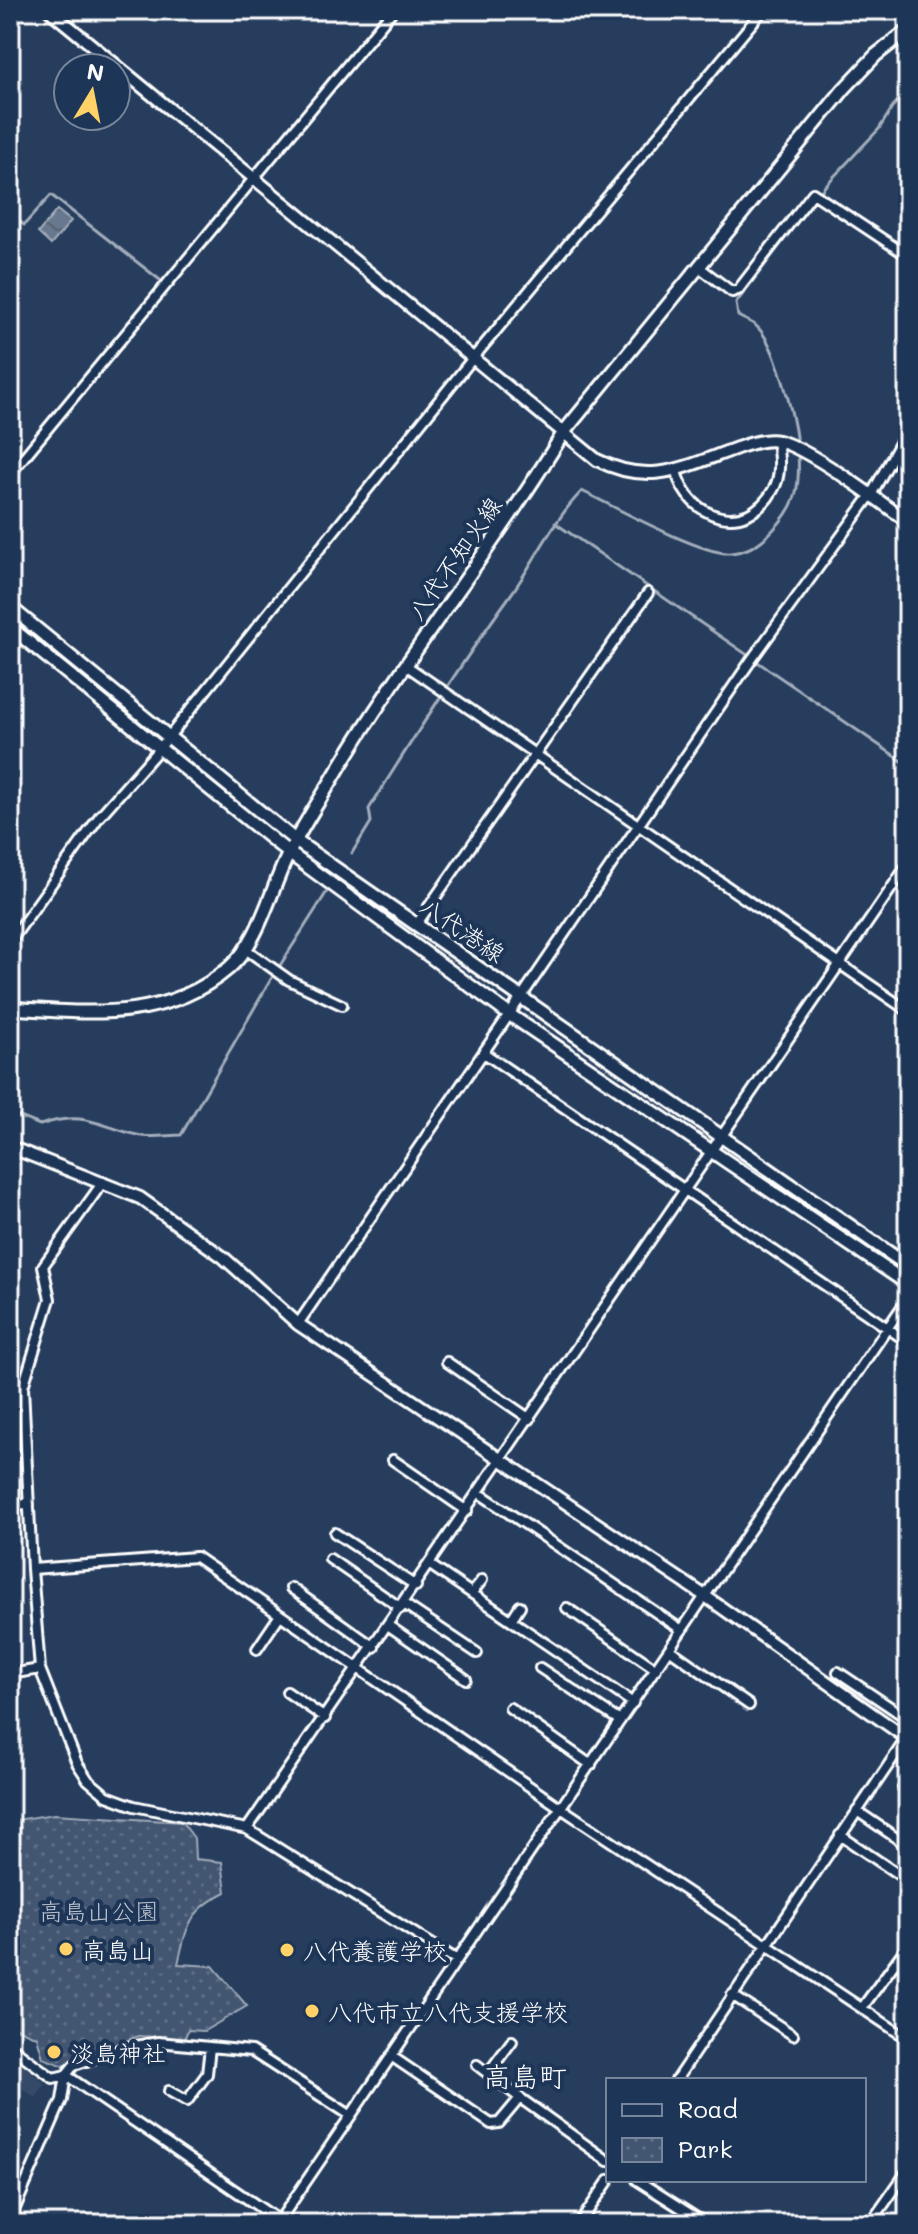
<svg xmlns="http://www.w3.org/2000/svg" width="918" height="2234" font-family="Mali,'Klee One',sans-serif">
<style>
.built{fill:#344a68}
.park{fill:url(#park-dots);stroke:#a0aab8;stroke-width:2}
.water{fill:url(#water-waves);stroke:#a4aebb;stroke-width:2}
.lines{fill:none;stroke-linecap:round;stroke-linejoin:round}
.stream{stroke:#a4aebb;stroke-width:3}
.minor-casing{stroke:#fff;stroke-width:14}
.tertiary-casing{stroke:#fff;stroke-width:16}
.secondary-casing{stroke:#fff;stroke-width:17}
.minor{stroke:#1d3557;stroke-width:8}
.tertiary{stroke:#1d3557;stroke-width:10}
.secondary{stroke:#1d3557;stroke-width:11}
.poi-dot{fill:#ffd166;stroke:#1d3557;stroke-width:3}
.labels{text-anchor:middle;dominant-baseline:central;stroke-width:8;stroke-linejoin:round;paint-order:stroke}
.street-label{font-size:24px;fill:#fff;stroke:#1d3557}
.park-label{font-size:24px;fill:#bdc4ce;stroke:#1d3557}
.poi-label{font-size:24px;fill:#fff;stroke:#1d3557;text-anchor:start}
.quarter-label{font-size:28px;fill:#fff;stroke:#1d3557}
</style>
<defs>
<pattern id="park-dots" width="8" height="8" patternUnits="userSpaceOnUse" patternTransform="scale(2)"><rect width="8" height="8" fill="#425672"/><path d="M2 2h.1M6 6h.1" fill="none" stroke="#5e6f87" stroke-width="1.8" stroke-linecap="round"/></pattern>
<pattern id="water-waves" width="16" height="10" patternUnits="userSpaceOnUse" patternTransform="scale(2)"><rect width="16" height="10" fill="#67788e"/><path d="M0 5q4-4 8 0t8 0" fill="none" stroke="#5a626d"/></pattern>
</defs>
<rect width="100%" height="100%" fill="#263d5e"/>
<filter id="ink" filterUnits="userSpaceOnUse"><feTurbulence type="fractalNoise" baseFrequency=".0125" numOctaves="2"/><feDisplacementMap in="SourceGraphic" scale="16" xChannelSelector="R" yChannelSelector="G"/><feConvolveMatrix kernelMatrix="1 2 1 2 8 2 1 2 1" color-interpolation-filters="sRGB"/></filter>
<g filter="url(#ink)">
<path class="built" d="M 10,2055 L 33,2066 L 30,2071 L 45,2084 L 36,2098 L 10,2081 Z"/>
<path class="park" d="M 54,1814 L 182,1822 L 194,1838 L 195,1859 L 222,1862 L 226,1892 C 188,1911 187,1926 178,1964 L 213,1966 L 247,2006 L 204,2031 L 188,2030 L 184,2039 L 138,2036 L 64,2066 L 43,2058 L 37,2037 L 10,2025 L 10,1821 Z"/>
<path class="water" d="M 57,210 L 71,221 L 51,245 L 38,233 Z"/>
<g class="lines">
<path class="stream" d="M 10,214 L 24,225 L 51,195 L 160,280
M 797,444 C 794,417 776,341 755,325 C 750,321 743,319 738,316 L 736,303 L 825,186 L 879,129 L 894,105 L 908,91
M 555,523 L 908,765
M 352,853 L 371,822 L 369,809 C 415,735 461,663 512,593 C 536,559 552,522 582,491 C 611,505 703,556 731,553 C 749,551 761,543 773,530 C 798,504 800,486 798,451
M 279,967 L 328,890
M 10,1113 L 40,1125 C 84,1110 97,1125 137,1135 C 150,1139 168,1135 181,1135 L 274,974"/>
<defs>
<path id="minor" d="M 699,267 L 732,292 L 738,290 L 813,193 L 908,256
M 676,471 C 688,519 746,538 773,490 C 782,476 779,456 777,440
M 10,474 L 393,10
M 407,666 L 908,1011
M 416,925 L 648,593
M 10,942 L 99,817 L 159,749 L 469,363 L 763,10
M 244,948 L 289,980 L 342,1005
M 484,1053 L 908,1342
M 103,1182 L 43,1266 L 50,1299 L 23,1387 L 32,1569 L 40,1669 L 77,1763 L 88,1780 L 107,1796 L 134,1806 L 247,1829 L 457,1960
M 298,1324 L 752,659 L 871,495 L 908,429
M 447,1362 L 530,1419
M 393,1460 L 467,1511
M 479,1493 L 682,1630
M 10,1505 L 29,1504
M 335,1533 L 416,1586
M 330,1559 L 401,1608
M 430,1565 L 633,1703
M 32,1569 L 196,1557 L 561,1808 L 908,2039
M 291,1588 L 374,1647
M 472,1593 L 482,1580
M 404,1604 L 477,1653
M 567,1608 L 656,1669
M 511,1620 L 520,1606
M 389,1626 L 466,1679
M 257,1649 L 280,1615
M 669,1649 L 749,1705
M 540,1668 L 620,1721
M 838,1672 L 908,1719
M 10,1674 L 40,1669
M 287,1692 L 325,1718
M 510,1708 L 591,1765
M 908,1781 L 903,1788 L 908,1791
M 857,1811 L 908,1846
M 247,1829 L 908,864
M 840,1835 L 908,1881
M 732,1995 L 793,2035
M 862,2008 L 908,1945
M 10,2046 L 53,2078 L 66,2075
M 391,2056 L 491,2124 L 499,2123 L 520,2098 L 608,2161
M 477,2065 L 520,2098
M 489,2072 L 512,2041
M 66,2075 L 284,2224
M 676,2080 L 908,1736
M 169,2091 L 187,2101 L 207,2074 L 210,2047
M 637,2180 L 706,2224
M 10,2210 L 16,2206 L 62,2100 L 66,2075 L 74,2065 L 125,2048 L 158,2042 L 251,2051 L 350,2115
M 277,2224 L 908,1298
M 579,2224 L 609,2180
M 870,2224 L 908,2170"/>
<path id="tertiary" d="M 49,10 L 597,460 C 651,487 684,467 737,448 C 749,444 766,438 778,441 C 809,448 881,502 908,522
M 10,1147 L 140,1198 L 223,1257 L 298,1324 L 705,1596 L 908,1739"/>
<path id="secondary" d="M 10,11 L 11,10
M 10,607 L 296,841 L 908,1266
M 10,627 L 289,853 L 510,1015 L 908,1284
M 10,1008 C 87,1013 165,1023 229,968 C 259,942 270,892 287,857 C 299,832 315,807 330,783 C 401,662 491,552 564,432 L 844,89 L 876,55 L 908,30"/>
</defs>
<use href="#minor" class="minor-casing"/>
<use href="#tertiary" class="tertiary-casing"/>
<use href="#secondary" class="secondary-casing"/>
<use href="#minor" class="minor"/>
<use href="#tertiary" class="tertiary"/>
<use href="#secondary" class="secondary"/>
</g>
</g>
<g class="poi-dot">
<circle cx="66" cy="1949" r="8"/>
<circle cx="287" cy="1950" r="8"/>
<circle cx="312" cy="2011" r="8"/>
<circle cx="54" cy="2052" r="8"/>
</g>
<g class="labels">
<g class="street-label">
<text transform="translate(454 558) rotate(-55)">八代不知火線</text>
<text transform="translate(463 929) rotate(34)">八代港線</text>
</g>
<g class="park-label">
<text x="99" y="1910">高島山公園</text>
</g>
<g class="poi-label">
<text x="82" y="1949">高島山</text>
<text x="303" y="1950">八代養護学校</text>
<text x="328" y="2011">八代市立八代支援学校</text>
<text x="70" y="2052">淡島神社</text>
</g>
<g class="quarter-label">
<text x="525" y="2076">高島町</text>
</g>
</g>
<rect width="918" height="2234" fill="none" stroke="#1d3557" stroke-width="40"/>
<rect x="20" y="20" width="878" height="2194" fill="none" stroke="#fff" stroke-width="3" filter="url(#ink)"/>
<rect x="606" y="2078" width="260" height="104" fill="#1d3557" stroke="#77869a" stroke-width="2"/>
<rect x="622" y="2104" width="40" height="12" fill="#1d3557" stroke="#77869a" stroke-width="2"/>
<text x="678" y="2118" font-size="24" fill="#ffffff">Road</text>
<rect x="622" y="2138" width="40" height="24" fill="url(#park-dots)" stroke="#77869a" stroke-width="2"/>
<text x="678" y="2158" font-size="24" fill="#ffffff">Park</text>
<g transform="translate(92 92) rotate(10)"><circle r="38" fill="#1d3557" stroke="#77869a" stroke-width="2"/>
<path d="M0-6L14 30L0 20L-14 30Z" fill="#ffd166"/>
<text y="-12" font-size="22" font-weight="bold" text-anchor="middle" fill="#ffffff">N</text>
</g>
</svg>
